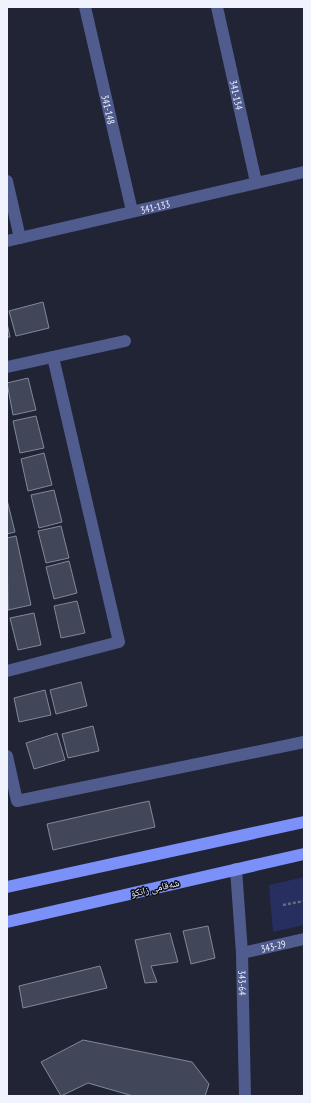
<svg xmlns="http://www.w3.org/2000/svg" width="311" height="1103" font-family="'PT Sans Narrow','Noto Naskh Arabic',sans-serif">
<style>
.green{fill:#262f60}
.building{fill:#414658;stroke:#82889b}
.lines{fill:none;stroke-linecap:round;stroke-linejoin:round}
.path{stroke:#676b79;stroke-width:2.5;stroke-dasharray:3 2;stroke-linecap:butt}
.minor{stroke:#505c8e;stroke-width:12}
.major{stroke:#7b90f8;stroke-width:12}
.labels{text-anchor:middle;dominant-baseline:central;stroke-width:3;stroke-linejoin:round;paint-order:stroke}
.street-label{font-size:10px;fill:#f0f3fe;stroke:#0c0e15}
</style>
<rect width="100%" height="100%" fill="#202434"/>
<path class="green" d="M 304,877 L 304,925 L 273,932 L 269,885 Z"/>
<path class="building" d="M 43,302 L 49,328 L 16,336 L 9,311 Z
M 7,323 L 10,337 L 7,337 Z
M 28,378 L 36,410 L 13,415 L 7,383 Z
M 36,416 L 44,448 L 20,453 L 13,421 Z
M 44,453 L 52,485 L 28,491 L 21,459 Z
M 54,490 L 62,522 L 39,528 L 31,495 Z
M 7,500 L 15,532 L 7,534 Z
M 61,526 L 69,558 L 46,563 L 38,531 Z
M 16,536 L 31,605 L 8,610 L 7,538 Z
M 69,561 L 77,593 L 54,599 L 46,567 Z
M 77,601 L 85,633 L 61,638 L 54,606 Z
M 34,613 L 41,645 L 18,650 L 10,618 Z
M 81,682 L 87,706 L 56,714 L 50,690 Z
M 45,690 L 51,715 L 19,722 L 14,698 Z
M 93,726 L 99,751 L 68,758 L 62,734 Z
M 57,733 L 65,760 L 34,769 L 26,743 Z
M 149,801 L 155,827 L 53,850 L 47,824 Z
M 208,926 L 215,958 L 191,964 L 183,931 Z
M 170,933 L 178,962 L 151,966 L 157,982 L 145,983 L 135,940 Z
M 100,966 L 107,988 L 23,1008 L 19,986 Z
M 83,1040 L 192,1062 L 209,1084 L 205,1096 L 133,1096 L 88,1083 L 61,1096 L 41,1062 Z"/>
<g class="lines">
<path class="path" d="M 283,905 L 304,901"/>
<g class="minor">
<path id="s1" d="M 85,7 L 132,211"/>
<path id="s2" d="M 217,7 L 256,182"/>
<path d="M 7,181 L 20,238"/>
<path id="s3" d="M 7,241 L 304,172"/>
<path d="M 7,367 L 125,341"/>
<path d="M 7,671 L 119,642 L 53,357"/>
<path d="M 7,756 L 17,801 L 304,742"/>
<path id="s4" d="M 236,869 L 242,953 L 245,1096"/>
<path id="s5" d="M 242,953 L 304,939"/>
</g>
<path class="major" d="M 7,887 L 304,822
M 7,922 L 304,854"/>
</g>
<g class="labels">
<g class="street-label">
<text stroke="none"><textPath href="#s2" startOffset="90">341-134</textPath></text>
<text stroke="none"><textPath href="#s1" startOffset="105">341-148</textPath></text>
<text stroke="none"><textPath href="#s3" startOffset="152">341-133</textPath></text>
<text transform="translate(155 888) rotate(-13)">شەقامی زانکۆ</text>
<text stroke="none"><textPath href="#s5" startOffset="32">343-29</textPath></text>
<text stroke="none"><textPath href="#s4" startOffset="114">343-64</textPath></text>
</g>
</g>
<rect width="311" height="1103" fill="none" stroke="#f0f3fe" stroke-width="16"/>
</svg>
